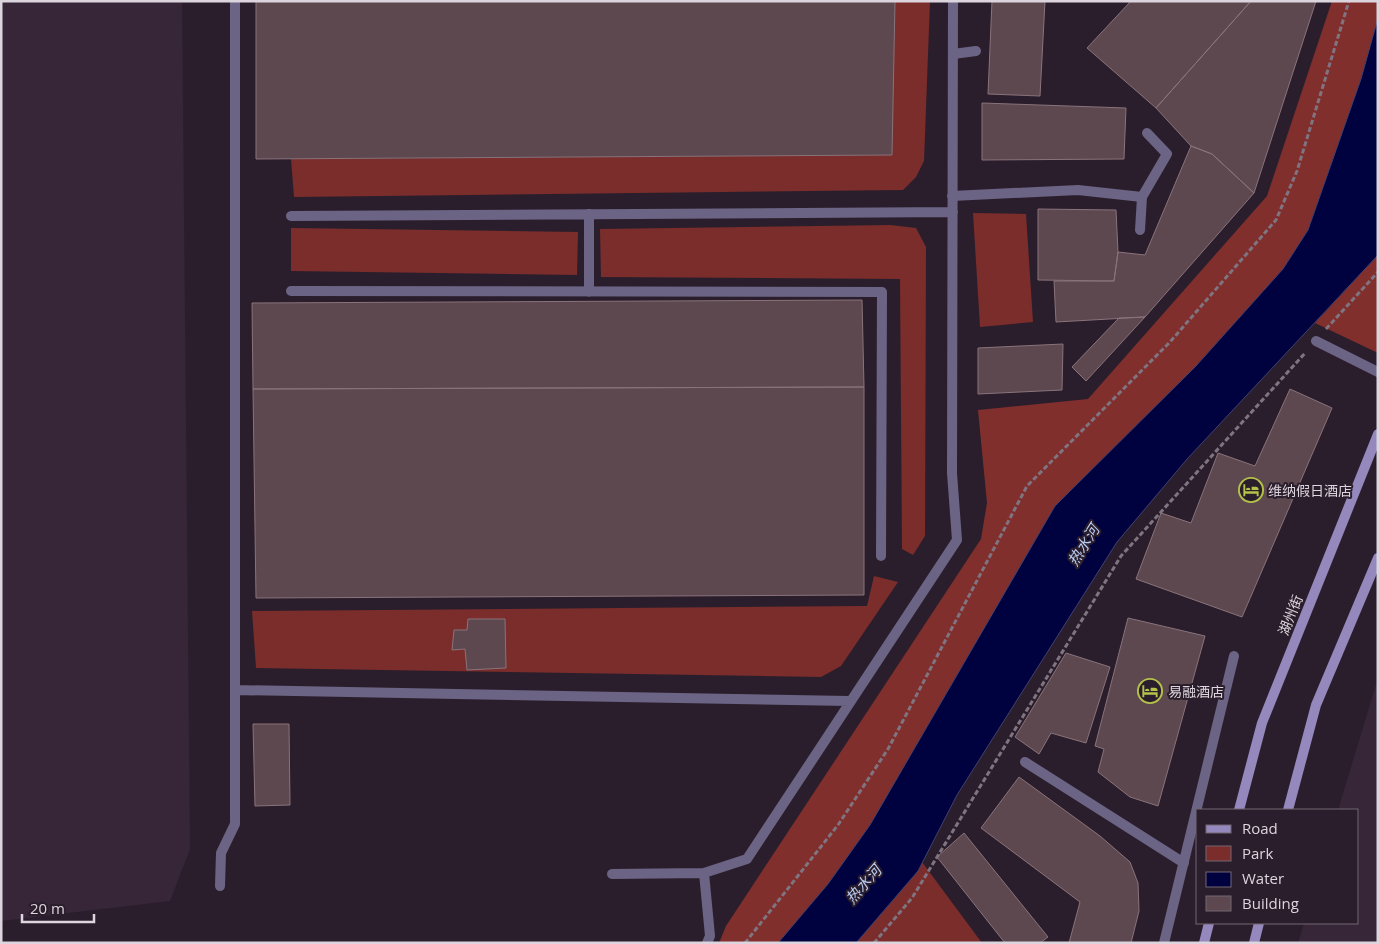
<svg xmlns="http://www.w3.org/2000/svg" width="1379" height="944" font-family="'Open Sans','Noto Sans SC',sans-serif">
<style>
.built{fill:#372538}
.green{fill:#7a2d2b}
.forest{fill:#802f2c}
.water{fill:#00013f;stroke:#42416f}
.building{fill:#5d484f;stroke:#8a737b}
.lines{fill:none;stroke-linecap:round;stroke-linejoin:round}
.path{stroke:#7f7480;stroke-width:3;stroke-dasharray:5 2.5;stroke-linecap:butt}
.service{stroke:#6b6484;stroke-width:10}
.secondary{stroke:#9488bc;stroke-width:10}
.labels{text-anchor:middle;dominant-baseline:central;stroke-width:4;stroke-linejoin:round;paint-order:stroke}
.poi-label{font-size:14px;fill:#ddd5de;stroke:#2b1e2c;text-anchor:start}
.street-label{font-size:14px;fill:#ddd5de;stroke:#2b1e2c}
.water-label{font-size:15px;font-style:italic;fill:#bacdf3;stroke:#2b1e2c}
</style>
<rect width="100%" height="100%" fill="#2b1e2c"/>
<path class="built" d="M 1,1 L 182,1 L 190,849 L 170,901 L 1,921 Z
M 1378,678 L 1378,943 L 1298,943 L 1304,923 L 1358,923 L 1358,810 L 1338,810 Z"/>
<path class="green" d="M 895,1 L 930,1 L 924,161 L 916,177 L 903,190 L 294,197 L 291,159 L 891,155 Z
M 973,213 L 1026,214 L 1033,322 L 980,327 Z
M 890,225 L 916,228 L 926,247 L 925,536 L 913,555 L 902,549 L 900,279 L 601,277 L 600,229 Z
M 291,228 L 578,232 L 577,275 L 291,271 Z
M 874,576 L 898,582 L 841,666 L 821,677 L 256,668 L 252,611 L 867,606 Z
M 922,862 L 982,943 L 856,943 L 918,871 Z"/>
<path class="forest" d="M 1332,1 L 1378,1 L 1378,18 L 1361,79 L 1308,230 L 1283,269 L 1196,366 L 870,825 L 828,884 L 778,943 L 719,943 L 726,926 L 981,539 L 987,503 L 978,410 L 1088,399 L 1267,196 Z
M 1378,255 L 1378,353 L 1315,323 Z"/>
<path class="water" d="M 1378,18 L 1378,255 L 1188,458 L 1117,542 L 957,795 L 918,871 L 856,943 L 778,943 L 828,884 L 870,825 L 1055,506 L 1196,366 L 1283,269 L 1308,230 L 1361,79 Z"/>
<path class="building" d="M 256,1 L 895,1 L 892,155 L 256,159 Z
M 992,1 L 1045,1 L 1040,96 L 988,94 Z
M 1131,1 L 1251,1 L 1156,108 L 1087,48 Z
M 1251,1 L 1316,1 L 1254,193 L 1212,154 L 1191,146 L 1156,108 Z
M 982,103 L 1126,108 L 1124,159 L 982,160 Z
M 1191,146 L 1212,154 L 1254,193 L 1145,317 L 1056,322 L 1054,281 L 1114,281 L 1118,252 L 1145,255 Z
M 1038,209 L 1116,210 L 1118,252 L 1114,281 L 1038,280 Z
M 862,300 L 864,387 L 253,389 L 252,303 Z
M 1145,317 L 1086,381 L 1072,367 L 1119,318 Z
M 1063,344 L 1062,390 L 978,394 L 978,348 Z
M 864,387 L 864,595 L 256,598 L 253,389 Z
M 1290,389 L 1332,408 L 1242,617 L 1136,579 L 1161,513 L 1191,523 L 1218,453 L 1255,466 Z
M 1128,618 L 1205,636 L 1158,806 L 1130,797 L 1098,772 L 1104,749 L 1095,746 Z
M 468,619 L 505,619 L 506,668 L 467,670 L 465,649 L 452,650 L 454,630 L 467,630 Z
M 1066,653 L 1110,667 L 1086,743 L 1051,733 L 1039,754 L 1015,737 Z
M 253,724 L 289,724 L 290,805 L 255,806 Z
M 1019,777 L 1100,836 L 1130,862 L 1138,883 L 1139,911 L 1131,943 L 1069,943 L 1080,902 L 981,828 Z
M 964,833 L 1048,937 L 1040,943 L 1005,943 L 937,857 Z"/>
<g class="lines">
<path class="path" d="M 1326,329 L 1378,272
M 745,943 L 838,825 L 888,749 L 1027,486 L 1170,342 L 1276,220 L 1297,171 L 1349,1
M 874,943 L 912,898 L 1121,556 L 1306,352"/>
<path class="service" d="M 953,54 L 976,51
M 952,196 L 1078,190 L 1142,197
M 589,214 L 589,292
M 291,216 L 953,212
M 1140,230 L 1142,197 L 1167,154 L 1147,133
M 291,291 L 882,292 L 881,556
M 1316,341 L 1378,372
M 235,690 L 849,701
M 1025,762 L 1184,863
M 704,873 L 710,936 L 707,943
M 612,874 L 704,873 L 747,859 L 957,540 L 952,473 L 953,1
M 220,886 L 221,853 L 235,824 L 235,1
M 1164,943 L 1234,656"/>
<path class="secondary" d="M 1239,810 L 1262,723 L 1378,434
M 1288,810 L 1316,705 L 1378,558
M 1204,943 L 1209,923
M 1254,943 L 1259,923"/>
</g>
<defs>
<symbol id="hotel-ring" viewBox="-11 -11 22 22"><circle r="9.5" fill="#2b1e2c" stroke="#b4c24a" stroke-width="1.5"/><path d="M-6-4.5h1.5V1H6V5H4.5V3h-9V5H-6ZM-4 0a1.8 1.8 0 1 1 3.6 0ZM.5 0V-2.5h3Q6-2.5 6 0Z" fill="#b4c24a"/></symbol>
</defs>
<g fill-rule="evenodd">
<use href="#hotel-ring" x="1237" y="476" width="28" height="28"/>
<use href="#hotel-ring" x="1136" y="677" width="28" height="28"/>
</g>
<g class="labels">
<g class="poi-label">
<text x="1268" y="490">维纳假日酒店</text>
<text x="1168" y="691">易融酒店</text>
</g>
<g class="street-label">
<text transform="translate(1290 615) rotate(-68)">湖州街</text>
</g>
<g class="water-label">
<text transform="translate(1083 545) rotate(-58)">热水河</text>
<text transform="translate(863 884) rotate(-49)">热水河</text>
</g>
</g>
<rect width="1379" height="944" fill="none" stroke="#ddd5de" stroke-width="5"/>
<rect x="1196" y="809" width="162" height="115" fill="#2b1e2c" stroke="#726773"/>
<rect x="1206" y="825" width="25" height="8" fill="#9488bc" stroke="#726773"/>
<text x="1242" y="834" font-size="15" fill="#ddd5de">Road</text>
<rect x="1206" y="846" width="25" height="15" fill="#7a2d2b" stroke="#726773"/>
<text x="1242" y="859" font-size="15" fill="#ddd5de">Park</text>
<rect x="1206" y="872" width="25" height="15" fill="#00013f" stroke="#726773"/>
<text x="1242" y="884" font-size="15" fill="#ddd5de">Water</text>
<rect x="1206" y="896" width="25" height="15" fill="#5d484f" stroke="#726773"/>
<text x="1242" y="909" font-size="15" fill="#ddd5de">Building</text>
<path d="M22 914v8h72v-8" fill="none" stroke="#ddd5de" stroke-width="2.5"/>
<text x="30" y="914" font-size="15" fill="#ddd5de" stroke="#2b1e2c" stroke-width="4" paint-order="stroke">20 m</text>
</svg>
